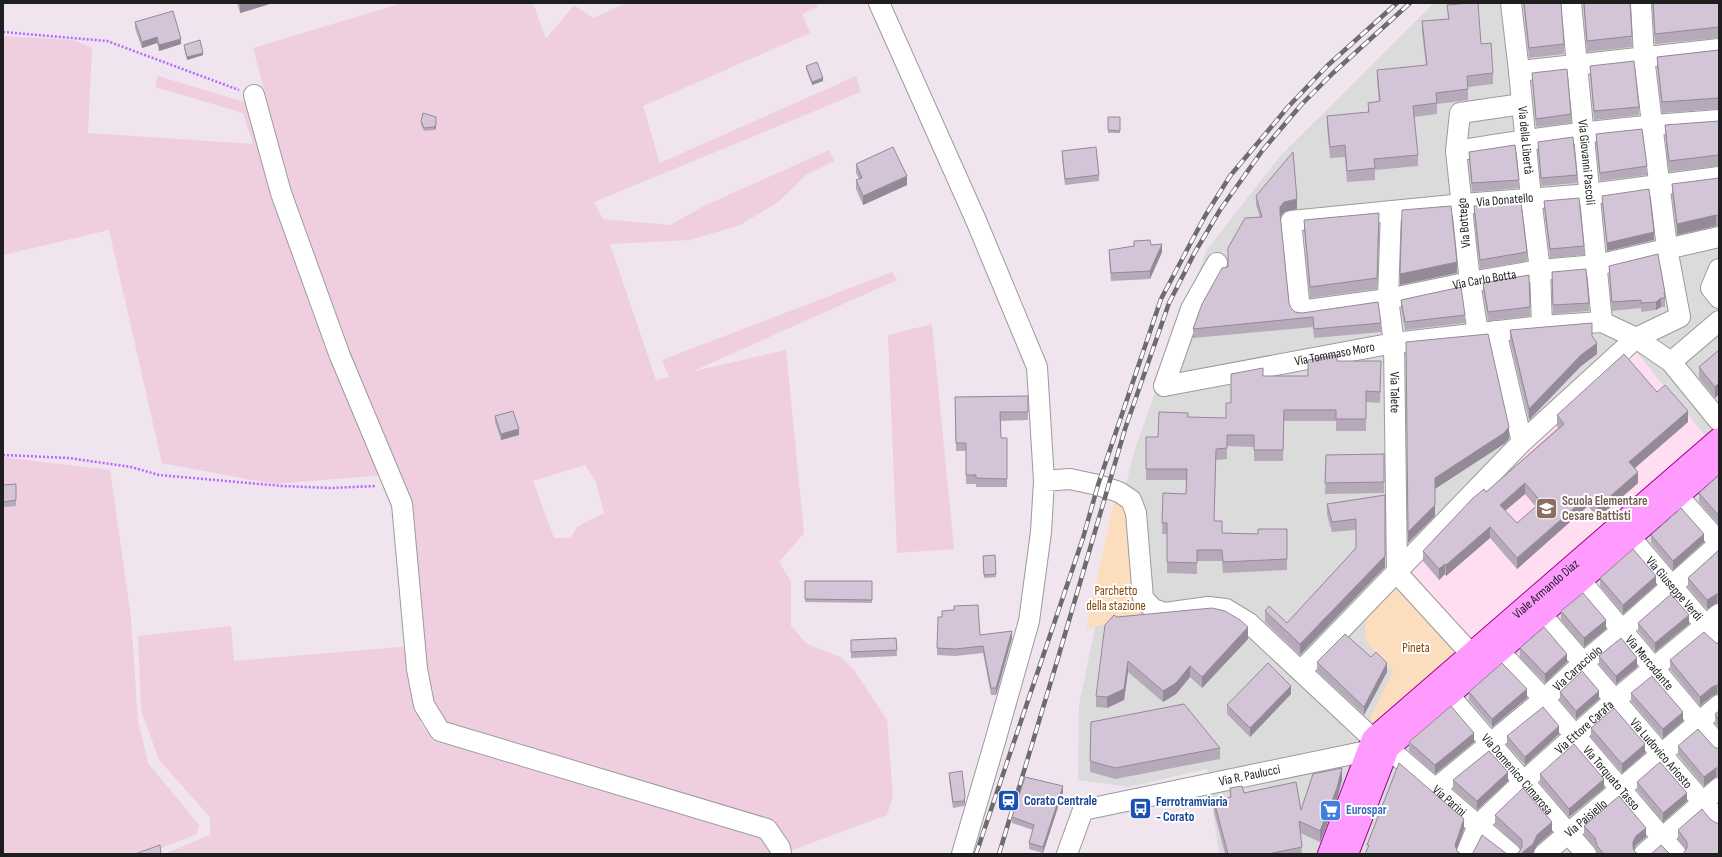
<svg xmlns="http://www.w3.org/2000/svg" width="1722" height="857" font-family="'Sofia Sans Condensed',sans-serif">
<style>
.residential{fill:#dcdbdc}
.education{fill:#ffdef1}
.farmland{fill:#efcedf;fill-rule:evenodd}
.park{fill:#fcdebf}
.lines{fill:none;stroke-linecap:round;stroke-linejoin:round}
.minor-casing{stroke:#9b9b9b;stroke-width:22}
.major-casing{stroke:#99008a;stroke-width:24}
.path{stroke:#b766ff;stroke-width:2.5;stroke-dasharray:2 2;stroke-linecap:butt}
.minor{stroke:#fff;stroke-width:20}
.major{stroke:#ff9aff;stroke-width:22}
.rail-casing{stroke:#6c6c6c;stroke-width:4.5}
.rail{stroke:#fff;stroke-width:3;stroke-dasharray:9;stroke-linecap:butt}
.wall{fill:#b6a9b9;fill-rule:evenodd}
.shaded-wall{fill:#948996}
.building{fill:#d4c4d7;stroke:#948996;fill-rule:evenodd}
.labels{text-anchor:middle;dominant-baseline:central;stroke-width:4;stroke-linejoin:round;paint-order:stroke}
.street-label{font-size:13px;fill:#1e1e1e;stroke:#fff}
.education-label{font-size:13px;font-weight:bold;fill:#785e54;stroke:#fff;text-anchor:start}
.park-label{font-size:13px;fill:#824607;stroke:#fff}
.transit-label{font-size:13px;font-weight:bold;fill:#164399;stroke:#fff;text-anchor:start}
.shop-label{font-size:13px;font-weight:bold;fill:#366cbe;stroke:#fff;text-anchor:start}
</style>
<rect width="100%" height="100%" fill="#f0e4ef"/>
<path class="residential" d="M 1434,3 L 1719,3 L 1719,854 L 1219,854 L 1207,769 L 1129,787 L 1078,780 L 1079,705 L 1117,520 L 1135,449 L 1206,251 L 1281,155 Z"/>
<path class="education" d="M 1636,352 L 1708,439 L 1471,644 L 1410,569 L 1521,448 Z"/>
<path class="farmland" d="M 402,3 L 533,3 L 546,39 L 574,5 L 593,18 L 627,3 L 816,3 L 818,7 L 802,14 L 810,33 L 643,106 L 660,163 L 856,76 L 861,92 L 594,202 L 603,219 L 670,225 L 706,205 L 829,150 L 834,161 L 806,175 L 778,202 L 740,225 L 690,240 L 610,244 L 656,380 L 669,377 L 662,360 L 892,272 L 897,280 L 691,372 L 786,350 L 804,533 L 779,562 L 791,582 L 791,626 L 807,644 L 842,658 L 854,670 L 887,720 L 893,796 L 887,815 L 787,852 L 775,830 L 436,724 L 427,695 L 403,492 L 308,255 L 253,48 ZM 585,465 L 596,482 L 604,513 L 577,527 L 571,538 L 554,538 L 533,481 Z
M 3,36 L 73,40 L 92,48 L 88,133 L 253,144 L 243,113 L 155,87 L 158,76 L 251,104 L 385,475 L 274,484 L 162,463 L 109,230 L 3,255 Z
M 932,324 L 954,549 L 897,553 L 888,335 Z
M 3,457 L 110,470 L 131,618 L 138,720 L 148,763 L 199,825 L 197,834 L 146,854 L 3,854 Z
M 231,626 L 234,661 L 413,646 L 420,722 L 433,741 L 770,838 L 779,854 L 164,854 L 210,835 L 210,817 L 159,760 L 141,710 L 138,636 Z"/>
<path class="park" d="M 1114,502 L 1128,506 L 1140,616 L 1086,629 Z
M 1402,583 L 1465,652 L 1380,729 L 1370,719 L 1393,672 L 1365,640 L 1366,616 Z"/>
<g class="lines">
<defs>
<g id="minor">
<path d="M 879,3 L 975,218 L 1037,367 L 1044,481"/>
<path id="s1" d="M 1511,3 L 1519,71 L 1531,198 L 1540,270 L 1542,326"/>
<path id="s2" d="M 1571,3 L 1602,322"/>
<path d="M 1519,71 L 1719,49"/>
<path d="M 254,95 L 281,193 L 340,356 L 402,504 L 417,669 L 424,705 L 440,731 L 767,829 L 780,848 L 781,854"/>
<path d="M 1456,151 C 1543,136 1631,126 1719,120"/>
<path id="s3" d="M 1719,177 L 1590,194 L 1463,204 L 1291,221 L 1300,311 L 1388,299 L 1470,282 L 1540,270 L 1597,265 L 1719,237"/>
<path id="s4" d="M 1391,211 L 1388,299 L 1394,343 L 1397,573 L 1471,654"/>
<path id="s5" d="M 1217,263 L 1191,309 L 1164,386 L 1394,343 L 1542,326 L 1602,322 L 1636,338 L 1671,362 L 1719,321"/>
<path d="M 1719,269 L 1711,288 L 1719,298"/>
<path d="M 1496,331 L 1522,442"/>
<path d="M 1478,333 L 1470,282 L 1456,151 L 1460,113 L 1522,104"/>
<path d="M 1671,362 L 1719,421"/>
<path d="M 1678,496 L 1719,542"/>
<path id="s6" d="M 1630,537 L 1719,641"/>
<path id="s7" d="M 1580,580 L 1719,746"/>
<path id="s8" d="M 1541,614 L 1719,821"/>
<path id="s9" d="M 1498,650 L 1544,699 L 1676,854"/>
<path d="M 1301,671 L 1522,442 L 1636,338 L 1680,317 L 1667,248 L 1644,57 L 1641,3"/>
<path id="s10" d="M 1448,694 L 1586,854"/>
<path id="s11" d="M 1435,789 L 1544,699 L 1583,663 L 1621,631 L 1719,544"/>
<path id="s12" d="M 962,854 L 996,738 L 1029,621 L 1041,532 L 1044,481 L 1070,479 L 1098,485 L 1119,492 L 1131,500 L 1136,513 L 1143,598 L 1153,609 L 1165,613 L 1208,607 L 1226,609 L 1249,623 L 1373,739 L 1388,748 L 1511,854"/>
<path id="s13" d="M 1067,854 L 1083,810 L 1367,751"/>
<path id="s14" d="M 1466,854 L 1478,825 L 1523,782 L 1615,700 L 1719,614"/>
<path id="s15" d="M 1544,854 L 1719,705"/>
<path d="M 1644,854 L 1719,788"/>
</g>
<g id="major">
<path id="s16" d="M 1329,854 L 1373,739 L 1719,439"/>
<path d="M 1347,854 L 1388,748 L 1719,460"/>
</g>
</defs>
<use href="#minor" class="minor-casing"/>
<use href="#major" class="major-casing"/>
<path class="path" d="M 3,32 L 107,41 L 239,90
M 3,455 L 69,458 L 131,467 L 159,475 L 282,486 L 330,488 L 376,486"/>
<use href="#minor" class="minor"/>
<use href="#major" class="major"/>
<defs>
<path id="rail" d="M 976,854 L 1083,538 L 1098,485 L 1161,299 L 1205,216 L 1230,176 L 1288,107 L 1327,66 L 1397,3
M 999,854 L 1058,658 L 1125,429 L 1169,303 L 1195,252 L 1220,210 L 1262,151 L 1301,105 L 1333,73 L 1410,3"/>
</defs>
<use href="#rail" class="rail-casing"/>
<use href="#rail" class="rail"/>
</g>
<path class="wall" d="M 237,3 L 273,3 L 240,13 Z
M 1523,3 L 1561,3 L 1564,44 L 1564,54 L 1529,58 Z
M 1583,3 L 1630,3 L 1632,47 L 1587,52 Z
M 1652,3 L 1719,3 L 1719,38 L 1655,44 Z
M 1447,5 L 1481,44 L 1493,73 L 1493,84 L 1468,87 L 1468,100 L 1437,104 L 1437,114 L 1414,117 L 1418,155 L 1418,166 L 1375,170 L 1375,180 L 1347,182 L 1345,157 L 1330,158 L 1327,127 L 1327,116 L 1368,112 L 1368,103 L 1379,102 L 1377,81 L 1377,70 L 1426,66 L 1422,32 L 1422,21 L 1448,19 Z
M 135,22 L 181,44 L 159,51 L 157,43 L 142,48 L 135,28 Z
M 184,45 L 203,55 L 187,60 L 184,48 Z
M 1719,50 L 1719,109 L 1662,113 L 1657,67 L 1657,57 Z
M 806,66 L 823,81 L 812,85 L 806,69 Z
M 1590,66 L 1639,107 L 1639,115 L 1594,120 L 1590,75 Z
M 1532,73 L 1571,114 L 1571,123 L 1536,127 L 1532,81 Z
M 1108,117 L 1120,117 L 1120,133 L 1108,133 Z
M 421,121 L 436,128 L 434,130 L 424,131 L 421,124 Z
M 1719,121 L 1719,166 L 1669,172 L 1665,136 L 1665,125 Z
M 1596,134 L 1647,166 L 1647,175 L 1600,181 L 1596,143 Z
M 1538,142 L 1577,175 L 1577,183 L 1541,186 L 1538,150 Z
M 1062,151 L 1099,175 L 1099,181 L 1065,185 L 1062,157 Z
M 1469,152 L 1519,180 L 1519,188 L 1472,192 L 1469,161 Z
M 856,164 L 907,185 L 863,205 L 856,189 L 856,180 L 859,179 L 856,173 Z
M 1719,178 L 1719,226 L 1716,226 L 1677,235 L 1672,195 L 1672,184 Z
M 1256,196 L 1297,209 L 1284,212 L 1280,217 L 1280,218 L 1289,303 L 1291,308 L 1295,312 L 1381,323 L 1381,332 L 1314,338 L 1313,327 L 1193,338 L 1193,329 L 1228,267 L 1260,217 L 1256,205 Z
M 1602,196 L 1654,240 L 1607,251 L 1602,204 Z
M 1544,201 L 1584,246 L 1584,255 L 1550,258 L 1544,209 Z
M 1474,206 L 1527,252 L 1527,261 L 1480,269 L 1474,215 Z
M 1304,220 L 1379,224 L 1377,289 L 1310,298 L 1304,231 Z
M 1151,245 L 1162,252 L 1150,279 L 1111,281 L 1109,258 L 1109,250 L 1134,246 Z
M 1609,266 L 1665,293 L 1665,307 L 1661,307 L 1656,310 L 1641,312 L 1641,308 L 1612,311 L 1609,274 Z
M 1552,272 L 1589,303 L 1589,311 L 1553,314 Z
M 1483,283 L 1530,307 L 1530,316 L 1488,321 L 1483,291 Z
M 1401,300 L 1465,315 L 1465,323 L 1405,330 L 1401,308 Z
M 1510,330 L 1592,336 L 1597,354 L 1581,366 L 1529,420 L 1510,341 Z
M 1719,350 L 1719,394 L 1715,398 L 1699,378 L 1699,367 Z
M 1337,361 L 1381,372 L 1380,403 L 1366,402 L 1366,431 L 1336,431 L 1336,421 L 1284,421 L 1283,461 L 1254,461 L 1254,447 L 1227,446 L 1227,459 L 1216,460 L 1214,521 L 1222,533 L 1258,534 L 1287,529 L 1287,570 L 1223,573 L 1222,561 L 1197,561 L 1197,574 L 1167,573 L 1167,534 L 1162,534 L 1163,493 L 1186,494 L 1186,480 L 1146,480 L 1146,437 L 1158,437 L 1188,417 L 1226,418 L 1231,403 L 1263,376 L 1308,376 Z
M 1657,392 L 1688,422 L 1635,468 L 1638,483 L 1598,518 L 1588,506 L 1517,569 L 1490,538 L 1446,576 L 1445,574 L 1439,580 L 1423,561 L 1423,551 L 1486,492 L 1558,428 L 1557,426 L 1557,415 ZM 1525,494 L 1536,507 L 1517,523 L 1505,511 Z
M 1028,396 L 1028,420 L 1001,421 L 1001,438 L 1007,438 L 1007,487 L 976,487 L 976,484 L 966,484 L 966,451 L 956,451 L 955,397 Z
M 495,416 L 519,435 L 501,440 L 495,422 Z
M 1384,454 L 1384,493 L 1325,494 L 1326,455 Z
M 1719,475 L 1719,525 L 1699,502 L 1699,493 Z
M 16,484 L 16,506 L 3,507 L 3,485 Z
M 1385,495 L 1385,567 L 1300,655 L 1265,622 L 1265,611 L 1287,623 L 1356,548 L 1356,530 L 1332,532 L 1327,515 L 1327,504 Z
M 1651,535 L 1704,542 L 1673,570 L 1651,543 Z
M 1719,550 L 1719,603 L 1717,603 L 1707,609 L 1688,587 L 1688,578 Z
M 995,555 L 996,577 L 984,578 L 983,556 Z
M 1600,578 L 1656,585 L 1623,614 L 1600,586 Z
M 805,581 L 872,581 L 872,603 L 805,602 Z
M 1561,611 L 1606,629 L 1584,647 L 1561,620 Z
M 1117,617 L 1248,639 L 1202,688 L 1190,677 L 1176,694 L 1163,702 L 1128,672 L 1124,700 L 1107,708 L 1096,707 L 1096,696 Z
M 1638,623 L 1689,624 L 1655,652 L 1638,631 Z
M 980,635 L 1012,638 L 996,695 L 991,695 L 983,653 L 955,656 L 937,655 L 937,648 Z
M 896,638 L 897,656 L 851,658 L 851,640 Z
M 1716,643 L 1719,643 L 1719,694 L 1717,694 L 1712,696 L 1700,706 L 1670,669 L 1670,660 Z
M 1520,648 L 1567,662 L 1545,683 L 1520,657 Z
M 1599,656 L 1637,667 L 1616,684 L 1599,664 Z
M 1317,662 L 1387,672 L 1364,715 L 1317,671 Z
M 1469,692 L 1527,698 L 1492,727 L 1469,700 Z
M 1560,692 L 1599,699 L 1576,719 L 1560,700 Z
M 1631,693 L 1683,721 L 1663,738 L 1631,701 Z
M 1291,694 L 1250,737 L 1227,714 L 1227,705 Z
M 1719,711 L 1719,729 L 1715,723 L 1715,714 Z
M 1091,722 L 1220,748 L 1220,759 L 1115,779 L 1090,772 Z
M 1591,728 L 1645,753 L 1622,773 L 1591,737 Z
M 1559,734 L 1525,765 L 1507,745 L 1507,736 Z
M 1409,742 L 1474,742 L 1435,774 L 1409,751 Z
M 1678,746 L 1719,748 L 1719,777 L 1716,777 L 1704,786 L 1678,755 Z
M 949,773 L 965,802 L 964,806 L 953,808 L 949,779 Z
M 1540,774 L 1604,788 L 1569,817 L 1540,783 Z
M 1342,780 L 1337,799 L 1320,842 L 1300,833 L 1302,854 L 1225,854 L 1214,812 L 1214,801 L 1230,797 L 1230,788 L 1244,793 L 1301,810 Z
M 1453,780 L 1508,781 L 1477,810 L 1453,789 Z
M 1637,782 L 1687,801 L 1663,822 L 1637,790 Z
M 1063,792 L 1043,853 L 1029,849 L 1029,843 L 1033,830 L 1012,823 L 1012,817 Z
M 1495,815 L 1552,832 L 1537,845 L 1519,852 L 1521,849 L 1495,825 Z
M 1710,819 L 1716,823 L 1686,850 L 1678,839 L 1678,830 Z
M 1584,826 L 1646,837 L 1636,845 L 1634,849 L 1635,852 L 1638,854 L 1597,854 L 1595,847 L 1584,835 Z"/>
<path class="shaded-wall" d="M 244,3 L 273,3 L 240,13 L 240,4 Z
M 157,37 L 157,43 L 142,48 L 142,42 Z
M 181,39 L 181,44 L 159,51 L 159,45 Z
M 203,53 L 203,55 L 187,60 L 187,57 Z
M 823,78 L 823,81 L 812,85 L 812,82 Z
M 436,125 L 436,128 L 434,130 L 434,127 Z
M 907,176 L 907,185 L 863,205 L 863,196 Z
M 1297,199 L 1297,209 L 1284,212 L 1280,217 L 1280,222 L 1280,207 L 1284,202 Z
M 1379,213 L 1379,224 L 1377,289 L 1377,278 Z
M 1716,215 L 1716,226 L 1677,235 L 1677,224 Z
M 1654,232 L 1654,240 L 1607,251 L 1607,243 Z
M 1162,244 L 1162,252 L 1150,279 L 1150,271 Z
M 1457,262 L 1457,273 L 1400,285 L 1400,274 Z
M 1661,298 L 1661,307 L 1656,310 L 1656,302 Z
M 1597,343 L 1597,354 L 1581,366 L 1529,420 L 1529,409 L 1581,355 Z
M 1719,383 L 1719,394 L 1715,398 L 1715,387 Z
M 1688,411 L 1688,422 L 1629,473 L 1629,462 Z
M 1509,427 L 1509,439 L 1504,444 L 1435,489 L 1435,478 Z
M 519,429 L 519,435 L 501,440 L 501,434 Z
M 1638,472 L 1638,483 L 1598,518 L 1598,507 Z
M 1525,483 L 1525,494 L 1500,515 L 1500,505 Z
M 1588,496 L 1588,506 L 1517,569 L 1517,558 Z
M 1435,505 L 1435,516 L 1408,543 L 1408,532 Z
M 1490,527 L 1490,538 L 1446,576 L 1446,565 Z
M 1704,534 L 1704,542 L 1673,570 L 1673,561 Z
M 1385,556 L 1385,567 L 1300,655 L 1300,644 Z
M 1445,564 L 1445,574 L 1439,580 L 1439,569 Z
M 1656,576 L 1656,585 L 1623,614 L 1623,605 Z
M 1717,594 L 1717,603 L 1707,609 L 1707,600 Z
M 1689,615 L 1689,624 L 1655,652 L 1655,643 Z
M 1606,620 L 1606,629 L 1584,647 L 1584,638 Z
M 1248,627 L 1248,639 L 1202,688 L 1202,677 Z
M 1012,631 L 1012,638 L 996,695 L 996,688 Z
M 1567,654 L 1567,662 L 1545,683 L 1545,674 Z
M 1637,658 L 1637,667 L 1616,684 L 1616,676 Z
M 1128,661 L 1128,672 L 1124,700 L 1107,708 L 1107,697 Z
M 1387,663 L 1387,672 L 1364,715 L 1364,707 Z
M 1190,666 L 1190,677 L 1176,694 L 1163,702 L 1163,691 Z
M 1717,685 L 1717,694 L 1712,696 L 1700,706 L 1700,697 L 1712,687 Z
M 1291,686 L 1291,694 L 1250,737 L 1250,728 Z
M 1527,689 L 1527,698 L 1492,727 L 1492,719 Z
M 1599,691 L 1599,699 L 1576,719 L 1576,711 Z
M 1683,712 L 1683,721 L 1663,738 L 1663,729 Z
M 1559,726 L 1559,734 L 1525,765 L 1525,757 Z
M 1474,733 L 1474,742 L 1435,774 L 1435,765 Z
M 1645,744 L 1645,753 L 1622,773 L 1622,764 Z
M 1342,768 L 1342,780 L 1337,799 L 1320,842 L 1320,831 Z
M 1716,768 L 1716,777 L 1704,786 L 1704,777 Z
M 1508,772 L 1508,781 L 1477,810 L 1477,801 Z
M 1604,779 L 1604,788 L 1569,817 L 1569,809 Z
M 1063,786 L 1063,792 L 1043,853 L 1043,847 Z
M 1687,793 L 1687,801 L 1663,822 L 1663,813 Z
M 965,796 L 965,802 L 964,806 L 964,801 Z
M 1464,819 L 1464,829 L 1455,854 L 1455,845 Z
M 1552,822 L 1552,832 L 1537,845 L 1533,854 L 1523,854 L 1523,852 L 1537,835 Z
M 1646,828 L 1646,837 L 1636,845 L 1633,851 L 1633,842 L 1636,836 Z"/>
<path class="building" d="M 1469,3 L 1478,3 L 1481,44 L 1491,43 L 1493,73 L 1467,76 L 1468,89 L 1436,93 L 1437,103 L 1413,106 L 1418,155 L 1374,159 L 1375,168 L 1347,171 L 1345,145 L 1330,147 L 1327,116 L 1369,112 L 1368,103 L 1380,101 L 1377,70 L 1427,65 L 1422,21 L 1449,19 L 1447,5 Z
M 1524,3 L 1561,3 L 1564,44 L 1529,48 Z
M 1584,3 L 1630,3 L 1632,36 L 1587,41 Z
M 1653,3 L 1719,3 L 1719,27 L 1655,34 Z
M 173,11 L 181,39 L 159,45 L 157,37 L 142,42 L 135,22 Z
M 200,40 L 203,53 L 187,57 L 184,45 Z
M 1719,50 L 1719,98 L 1662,102 L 1657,57 Z
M 1634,61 L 1639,107 L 1594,111 L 1590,66 Z
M 817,62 L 823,78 L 812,82 L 806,66 Z
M 1567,69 L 1571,114 L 1536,119 L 1532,73 Z
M 423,113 L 436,117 L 436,125 L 434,127 L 424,128 L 421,121 Z
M 1108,117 L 1120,117 L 1120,131 L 1108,130 Z
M 1719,121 L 1719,155 L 1669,161 L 1665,125 Z
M 1642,129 L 1647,166 L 1600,173 L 1596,134 Z
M 1573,137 L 1577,175 L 1541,178 L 1538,142 Z
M 1515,145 L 1519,180 L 1472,183 L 1469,152 Z
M 893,147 L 907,176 L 863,196 L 856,180 L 862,178 L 856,164 Z
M 1096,147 L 1099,175 L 1065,179 L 1062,151 Z
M 1293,152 L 1297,199 L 1284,202 L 1280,207 L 1280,213 L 1289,303 L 1291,308 L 1295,312 L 1302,313 L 1378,302 L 1381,323 L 1314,329 L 1313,317 L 1193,329 L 1202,304 L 1222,268 L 1228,267 L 1228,248 L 1245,218 L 1262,217 L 1256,196 Z
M 1719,178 L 1719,216 L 1716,215 L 1677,224 L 1672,184 Z
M 1649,189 L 1654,232 L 1607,243 L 1602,196 Z
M 1579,198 L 1584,246 L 1550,249 L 1544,201 Z
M 1521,203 L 1527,252 L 1480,260 L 1474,206 Z
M 1451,206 L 1457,262 L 1400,274 L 1402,210 Z
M 1379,213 L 1377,278 L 1310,287 L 1304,220 Z
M 1150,240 L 1151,245 L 1162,244 L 1150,271 L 1111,273 L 1109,250 L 1134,246 L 1134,241 Z
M 1658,254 L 1665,293 L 1664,293 L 1665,298 L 1661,298 L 1656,302 L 1641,303 L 1641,300 L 1612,302 L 1609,266 Z
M 1586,269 L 1589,303 L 1553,305 L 1552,272 Z
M 1529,275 L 1530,307 L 1488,312 L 1483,283 Z
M 1461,287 L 1465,315 L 1405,322 L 1401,300 Z
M 1592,323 L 1592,336 L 1597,343 L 1581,355 L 1529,409 L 1510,330 Z
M 1488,334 L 1509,427 L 1504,433 L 1435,478 L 1435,505 L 1408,532 L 1406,342 Z
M 1719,350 L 1719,383 L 1715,387 L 1699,367 Z
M 1624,354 L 1657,392 L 1665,385 L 1688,411 L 1629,462 L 1638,472 L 1598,507 L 1588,496 L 1517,558 L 1490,527 L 1446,565 L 1445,564 L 1439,569 L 1423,551 L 1473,498 L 1484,489 L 1486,492 L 1564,424 L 1557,415 ZM 1525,483 L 1541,502 L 1517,523 L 1500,505 Z
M 1335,355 L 1337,355 L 1337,361 L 1381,361 L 1380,392 L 1366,391 L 1366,419 L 1336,419 L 1336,410 L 1284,410 L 1283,450 L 1254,450 L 1254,435 L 1227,435 L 1227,448 L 1216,449 L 1214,521 L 1222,521 L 1222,533 L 1258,534 L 1258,529 L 1287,529 L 1287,559 L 1223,562 L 1222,550 L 1197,550 L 1197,563 L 1167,562 L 1167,523 L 1162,523 L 1163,493 L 1186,494 L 1187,469 L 1146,469 L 1146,437 L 1158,437 L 1159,412 L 1188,413 L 1188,417 L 1226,418 L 1226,403 L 1231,403 L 1231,374 L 1263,368 L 1263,376 L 1308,376 L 1308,360 Z
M 1028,396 L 1028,412 L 1000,412 L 1001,438 L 1007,438 L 1007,479 L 976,478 L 976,475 L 966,475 L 966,443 L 956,443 L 955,397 Z
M 513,411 L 519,429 L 501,434 L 495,416 Z
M 1384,454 L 1384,482 L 1325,483 L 1326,455 Z
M 1719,475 L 1719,516 L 1699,493 Z
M 16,484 L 16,500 L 3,502 L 3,485 Z
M 1385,495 L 1385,556 L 1300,644 L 1265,611 L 1269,606 L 1287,623 L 1356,548 L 1356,519 L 1332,522 L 1327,504 Z
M 1681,508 L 1704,534 L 1673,561 L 1651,535 Z
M 1633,549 L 1656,576 L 1623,605 L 1600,578 Z
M 1719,550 L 1719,594 L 1717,594 L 1707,600 L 1688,578 Z
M 995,555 L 996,574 L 984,575 L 983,556 Z
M 805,581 L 872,581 L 872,600 L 805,599 Z
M 1583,593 L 1606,620 L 1584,638 L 1561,611 Z
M 1671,594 L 1689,615 L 1655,643 L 1638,623 Z
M 978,605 L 980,635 L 1012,631 L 996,688 L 991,688 L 983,646 L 955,649 L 937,648 L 938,617 L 942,617 L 942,611 L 954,610 L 954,606 Z
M 1212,608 L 1225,611 L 1240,620 L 1248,627 L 1202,677 L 1190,666 L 1176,683 L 1163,691 L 1128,661 L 1124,689 L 1107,697 L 1096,696 L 1105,625 L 1114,615 L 1117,617 Z
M 1544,627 L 1567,654 L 1545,674 L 1520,648 Z
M 1704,632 L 1716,643 L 1719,643 L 1719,685 L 1717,685 L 1712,687 L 1700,697 L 1670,660 Z
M 1345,634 L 1371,657 L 1376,652 L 1387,663 L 1364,707 L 1317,662 Z
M 896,638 L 897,650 L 851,652 L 851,640 Z
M 1621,638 L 1637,658 L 1616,676 L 1599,656 Z
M 1268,663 L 1291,686 L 1250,728 L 1227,705 Z
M 1502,663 L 1527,689 L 1492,719 L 1469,692 Z
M 1582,671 L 1599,691 L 1576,711 L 1560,692 Z
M 1652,676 L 1683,712 L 1663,729 L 1631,693 Z
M 1184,704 L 1220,748 L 1115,768 L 1090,761 L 1091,722 Z
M 1451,706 L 1474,733 L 1435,765 L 1409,742 Z
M 1543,707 L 1559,726 L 1525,757 L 1507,736 Z
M 1614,708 L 1645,744 L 1622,764 L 1591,728 Z
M 1719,711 L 1719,720 L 1715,714 Z
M 1698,729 L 1715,748 L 1719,748 L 1719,768 L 1716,768 L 1704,777 L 1678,746 Z
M 1574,744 L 1604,779 L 1569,809 L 1540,774 Z
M 1489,751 L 1508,772 L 1477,801 L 1453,780 Z
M 1660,762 L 1687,793 L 1663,813 L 1637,782 Z
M 1399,763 L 1464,819 L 1455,845 L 1457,851 L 1461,854 L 1365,854 L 1369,845 L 1367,845 Z
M 1342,768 L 1337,788 L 1320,831 L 1299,821 L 1302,847 L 1268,854 L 1228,854 L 1214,801 L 1231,797 L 1230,788 L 1242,786 L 1244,793 L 1296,782 L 1301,810 L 1313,774 Z
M 962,771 L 965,796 L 964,801 L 953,802 L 949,773 Z
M 1025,777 L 1063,786 L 1043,847 L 1029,843 L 1034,825 L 1012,817 Z
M 1523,788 L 1552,822 L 1537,835 L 1533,844 L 1523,852 L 1523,854 L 1516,854 L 1519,852 L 1522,847 L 1522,840 L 1495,815 Z
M 1619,796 L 1646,828 L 1636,836 L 1633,842 L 1633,848 L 1635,852 L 1638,854 L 1604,854 L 1597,846 L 1595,838 L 1584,826 Z
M 1702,809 L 1710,819 L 1716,823 L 1719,823 L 1719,854 L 1683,854 L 1687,848 L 1687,842 L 1678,830 Z
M 1482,835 L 1507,854 L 1471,854 L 1473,853 Z
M 160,845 L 161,854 L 135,854 Z
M 1661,845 L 1670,854 L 1651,854 Z"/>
<defs>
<symbol id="school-square" viewBox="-11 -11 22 22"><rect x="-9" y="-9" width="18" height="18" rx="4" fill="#8d6e63" stroke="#fff"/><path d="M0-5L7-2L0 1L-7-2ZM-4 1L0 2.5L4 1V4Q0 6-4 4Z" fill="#fff"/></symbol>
<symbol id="station-square" viewBox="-11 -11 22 22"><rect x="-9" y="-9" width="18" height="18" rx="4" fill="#1a4fb4" stroke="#fff"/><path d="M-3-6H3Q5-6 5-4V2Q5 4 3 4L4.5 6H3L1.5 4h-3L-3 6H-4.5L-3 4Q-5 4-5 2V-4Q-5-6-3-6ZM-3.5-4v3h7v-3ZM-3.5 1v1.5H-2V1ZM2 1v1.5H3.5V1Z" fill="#fff"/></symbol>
<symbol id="bus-square" viewBox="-11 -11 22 22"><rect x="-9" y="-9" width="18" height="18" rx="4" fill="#1a4fb4" stroke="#fff"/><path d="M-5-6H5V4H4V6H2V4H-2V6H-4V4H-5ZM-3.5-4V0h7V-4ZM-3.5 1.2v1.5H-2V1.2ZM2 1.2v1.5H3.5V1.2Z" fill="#fff"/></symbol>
<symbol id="supermarket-square" viewBox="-11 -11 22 22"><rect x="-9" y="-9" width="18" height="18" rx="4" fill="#3f7fe0" stroke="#fff"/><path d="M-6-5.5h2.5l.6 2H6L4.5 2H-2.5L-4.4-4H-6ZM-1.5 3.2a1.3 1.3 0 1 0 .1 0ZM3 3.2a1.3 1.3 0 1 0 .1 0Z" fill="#fff"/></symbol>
</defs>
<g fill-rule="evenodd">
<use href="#school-square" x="1534" y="496" width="25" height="25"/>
<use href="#station-square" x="996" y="788" width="25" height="25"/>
<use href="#bus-square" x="1128" y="796" width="25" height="25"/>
<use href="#supermarket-square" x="1318" y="798" width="25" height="25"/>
</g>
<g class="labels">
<g class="street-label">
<text stroke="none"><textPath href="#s1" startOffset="138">Via della Libertà</textPath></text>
<text stroke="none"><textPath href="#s2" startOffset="160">Via Giovanni Pascoli</textPath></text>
<text transform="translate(1505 200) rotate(-5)">Via Donatello</text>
<text transform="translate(1464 223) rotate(-95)">Via Bottego</text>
<text stroke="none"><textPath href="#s3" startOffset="708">Via Carlo Botta</textPath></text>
<text stroke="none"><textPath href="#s5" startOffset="308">Via Tommaso Moro</textPath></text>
<text stroke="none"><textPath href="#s4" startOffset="182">Via Talete</textPath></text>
<text stroke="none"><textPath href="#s16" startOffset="352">Viale Armando Diaz</textPath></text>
<text stroke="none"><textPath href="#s6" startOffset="68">Via Giuseppe Verdi</textPath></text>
<text stroke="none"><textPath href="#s7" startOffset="108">Via Mercadante</textPath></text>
<text stroke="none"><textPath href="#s11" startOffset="187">Via Caracciolo</textPath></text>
<text stroke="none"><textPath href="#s14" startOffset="176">Via Ettore Carafa</textPath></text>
<text stroke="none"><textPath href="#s8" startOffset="184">Via Ludovico Ariosto</textPath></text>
<text stroke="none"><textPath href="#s10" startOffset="106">Via Domenico Cimarosa</textPath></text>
<text stroke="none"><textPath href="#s13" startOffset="217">Via R. Paulucci</textPath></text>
<text stroke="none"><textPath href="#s9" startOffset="171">Via Torquato Tasso</textPath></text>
<text stroke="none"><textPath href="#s12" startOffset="958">Via Parini</textPath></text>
<text stroke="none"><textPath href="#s15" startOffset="55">Via Paisiello</textPath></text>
</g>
<g class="education-label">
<text x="1562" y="501">Scuola Elementare<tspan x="1562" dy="15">Cesare Battisti</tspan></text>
</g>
<g class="park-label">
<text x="1116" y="591">Parchetto<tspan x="1116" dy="15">della stazione</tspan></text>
<text x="1416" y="648">Pineta</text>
</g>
<g class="transit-label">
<text x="1024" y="801">Corato Centrale</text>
<text x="1156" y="802">Ferrotramviaria<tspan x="1156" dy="15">- Corato</tspan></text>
</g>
<g class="shop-label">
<text x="1346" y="810">Eurospar</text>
</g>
</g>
<rect width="1722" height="857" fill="none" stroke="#1e1e1e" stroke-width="8"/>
</svg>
